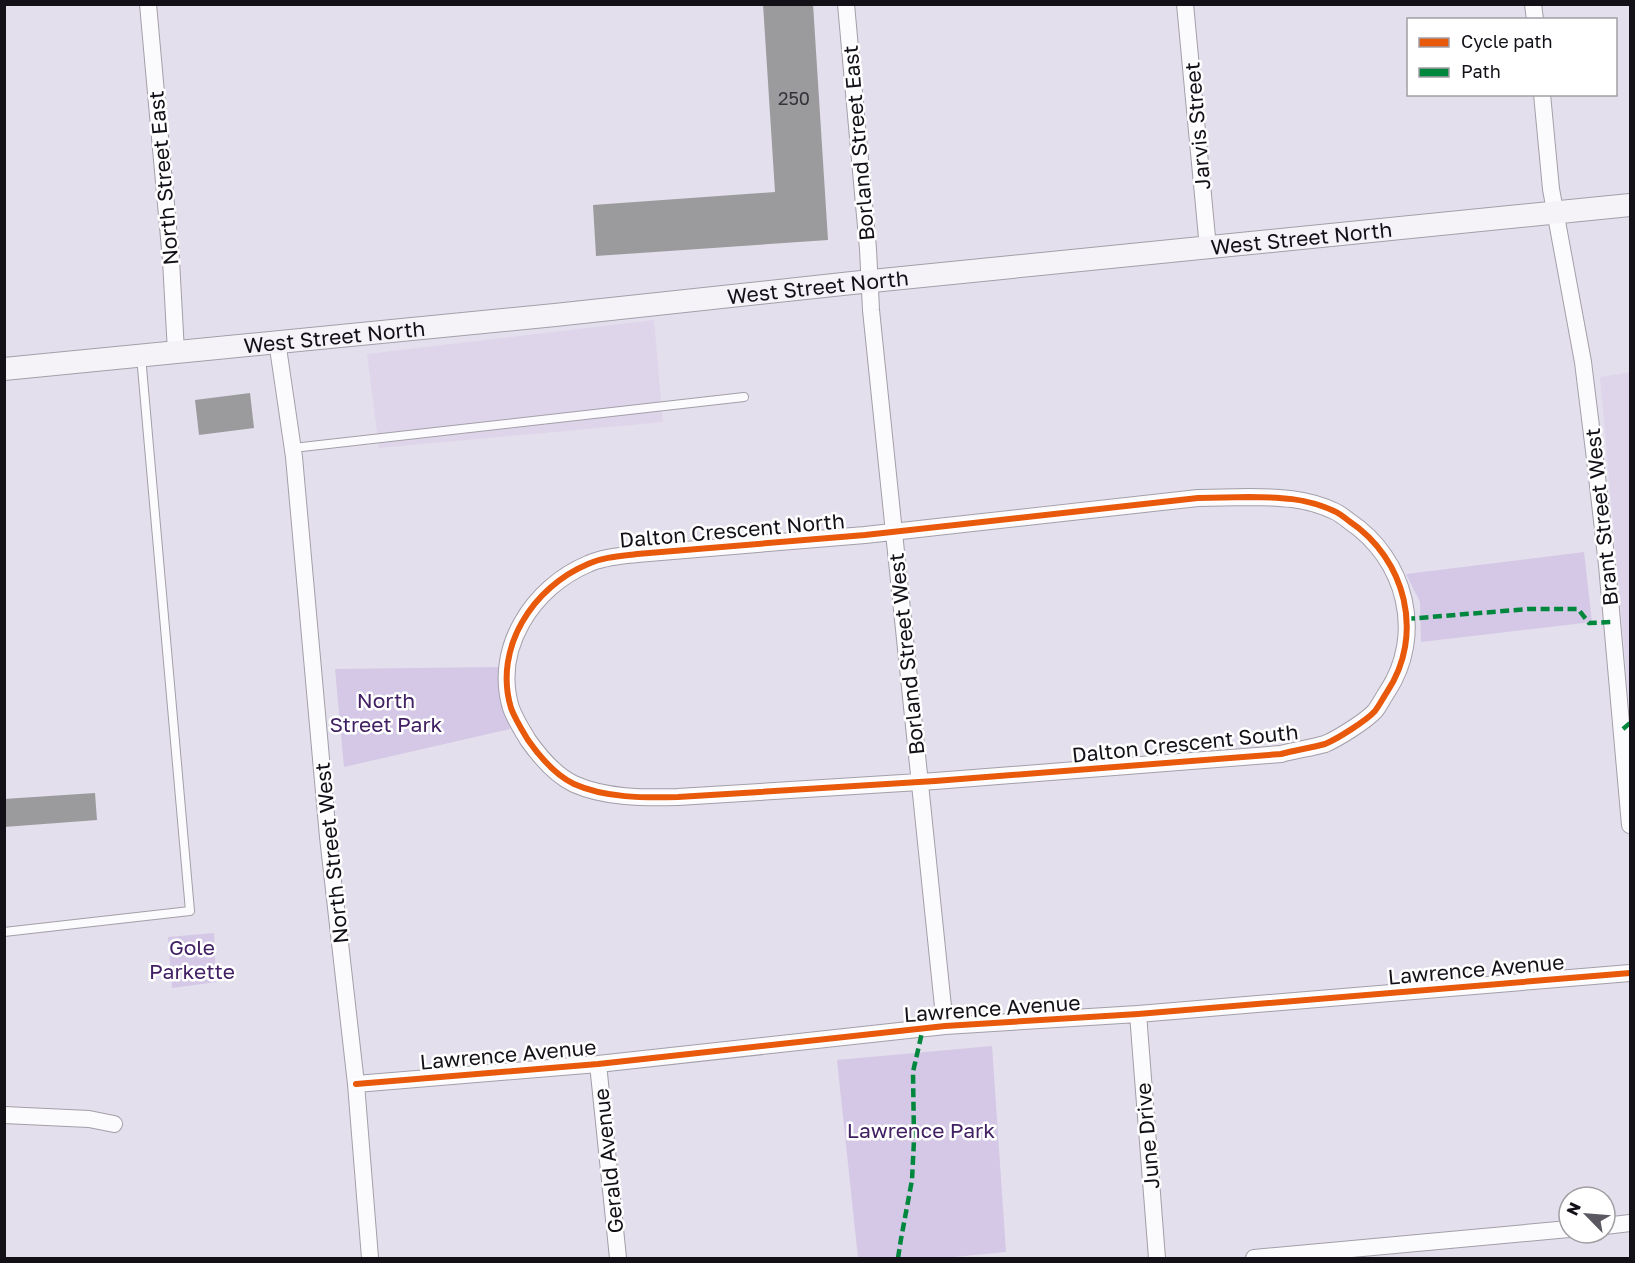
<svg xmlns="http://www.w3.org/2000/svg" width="1635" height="1263" font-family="'Golos Text',sans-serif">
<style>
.built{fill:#ded5eb}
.green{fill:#d4c8e6}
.building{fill:#9b9b9e}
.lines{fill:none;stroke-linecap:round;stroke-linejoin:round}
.lane-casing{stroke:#a39fa9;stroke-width:10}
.street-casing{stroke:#a39fa9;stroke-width:18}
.secondary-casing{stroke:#a39fa9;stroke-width:24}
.lane{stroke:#fbfafc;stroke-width:8}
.street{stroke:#fbfafc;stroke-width:16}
.secondary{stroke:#f5f3f8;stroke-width:22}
.quiet{stroke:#00873e;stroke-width:4.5;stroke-dasharray:9 4.5;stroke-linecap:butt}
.cycleway-casing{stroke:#fff;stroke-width:10}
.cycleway{stroke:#e8590c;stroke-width:6}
.labels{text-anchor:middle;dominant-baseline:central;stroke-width:5;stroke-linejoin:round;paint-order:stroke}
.number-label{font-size:18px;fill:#35333a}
.street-label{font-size:21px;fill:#131018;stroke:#fff}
.park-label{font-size:21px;fill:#412063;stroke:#fff}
</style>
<rect width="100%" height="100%" fill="#e4dfec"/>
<path class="built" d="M 654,320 L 663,422 L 379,448 L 367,354 Z
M 1630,372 L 1630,714 L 1600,377 Z"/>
<path class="green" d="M 1584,552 L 1592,622 L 1421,642 L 1420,602 L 1406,574 Z
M 499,667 L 510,729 L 344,767 L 335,669 Z
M 214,933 L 216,982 L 172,988 L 168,937 Z
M 992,1046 L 1006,1252 L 944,1258 L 858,1258 L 837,1060 Z"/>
<path class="building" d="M 763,4 L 813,4 L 828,240 L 596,256 L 593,205 L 775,192 Z
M 250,393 L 254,428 L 199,435 L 195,400 Z
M 95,793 L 97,820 L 4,827 L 4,799 Z"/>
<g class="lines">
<defs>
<path id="lane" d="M 293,448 L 744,397
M 4,932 L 190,911 L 141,356"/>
<path id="street" d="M 148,4 L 171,260 L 176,352
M 846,4 L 868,249 L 871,310 L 945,1026
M 1185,4 L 1208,248
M 1533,4 L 1535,20
M 1542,94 L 1551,189 L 1583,362 L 1595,459 L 1607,565 L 1630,825
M 277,341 L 294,457 L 328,837 L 356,1084 L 370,1258
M 1249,497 C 1278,497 1307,498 1334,511 C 1339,513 1344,517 1349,521 C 1406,559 1425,635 1387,692 C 1383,698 1379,706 1375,711 C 1366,721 1337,739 1325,744 C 1311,748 1295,750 1281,754 L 935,781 L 678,797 C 644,798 605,798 574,784 C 555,775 540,757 528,740 C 522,730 515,719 511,708 C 493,648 533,587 588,564 C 603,557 621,556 637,554 L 865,535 L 1198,498 Z
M 1138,1014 L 1157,1258
M 598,1064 L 618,1258
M 356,1084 L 598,1064 L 945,1026 L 1138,1014 L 1630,973
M 4,1115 L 89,1119 L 114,1124
M 1605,1226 L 1630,1223
M 1254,1258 L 1569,1229"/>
<g id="secondary">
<path id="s1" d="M 4,369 L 555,315 L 852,283 L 1630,205"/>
</g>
</defs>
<use href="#lane" class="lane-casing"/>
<use href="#street" class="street-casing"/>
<use href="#secondary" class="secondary-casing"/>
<use href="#lane" class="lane"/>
<use href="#street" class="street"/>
<use href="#secondary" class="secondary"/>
<path class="quiet" d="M 1406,619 L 1528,609 L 1578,609 L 1589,623 L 1612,622
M 1623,729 L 1630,723
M 898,1258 L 901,1239 L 912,1180 L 914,1140 L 913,1072 L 923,1028"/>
<defs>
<path id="cycleway" d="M 1249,497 C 1278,497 1307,498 1334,511 C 1339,513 1344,517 1349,521 C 1406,559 1425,635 1387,692 C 1383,698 1379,706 1375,711 C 1366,721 1337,739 1325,744 C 1311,748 1295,750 1281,754 L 935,781 L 678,797 C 644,798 605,798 574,784 C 555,775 540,757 528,740 C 522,730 515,719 511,708 C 493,648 533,587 588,564 C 603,557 621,556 637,554 L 865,535 L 1198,498 Z
M 356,1084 L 598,1064 L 945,1026 L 1138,1014 L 1630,973"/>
</defs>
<use href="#cycleway" class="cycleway-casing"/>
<use href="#cycleway" class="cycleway"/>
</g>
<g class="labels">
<g class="number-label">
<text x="794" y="98">250</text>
</g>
<g class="street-label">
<text transform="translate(1197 126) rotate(-95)">Jarvis Street</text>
<text transform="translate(858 143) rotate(-95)">Borland Street East</text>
<text transform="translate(163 178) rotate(-95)">North Street East</text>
<text stroke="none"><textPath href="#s1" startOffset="1304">West Street North</textPath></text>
<text stroke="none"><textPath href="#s1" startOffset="818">West Street North</textPath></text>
<text stroke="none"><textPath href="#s1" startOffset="332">West Street North</textPath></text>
<text transform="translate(1601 517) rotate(-96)">Brant Street West</text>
<text transform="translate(732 530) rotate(-5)">Dalton Crescent North</text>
<text transform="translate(906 654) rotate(-96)">Borland Street West</text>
<text transform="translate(1185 743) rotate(-6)">Dalton Crescent South</text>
<text transform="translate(331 853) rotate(-96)">North Street West</text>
<text transform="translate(1476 969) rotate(-5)">Lawrence Avenue</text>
<text transform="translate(992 1008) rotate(-4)">Lawrence Avenue</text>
<text transform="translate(508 1054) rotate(-5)">Lawrence Avenue</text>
<text transform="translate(1147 1136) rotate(-95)">June Drive</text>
<text transform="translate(608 1161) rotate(-96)">Gerald Avenue</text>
</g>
<g class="park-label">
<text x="386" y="700">North<tspan x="386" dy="24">Street Park</tspan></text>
<text x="192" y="947">Gole<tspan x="192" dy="24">Parkette</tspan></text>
<text x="921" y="1130">Lawrence Park</text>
</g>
</g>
<rect width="1635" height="1263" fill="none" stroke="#131018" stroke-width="12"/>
<rect x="1407" y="18" width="210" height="78" fill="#ffffff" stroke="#a19fa3" stroke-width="1.5"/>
<rect x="1419" y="38" width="30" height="9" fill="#e8590c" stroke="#a19fa3" stroke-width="1.5"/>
<text x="1461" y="48" font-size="18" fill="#131018">Cycle path</text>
<rect x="1419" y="68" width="30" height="9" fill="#00873e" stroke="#a19fa3" stroke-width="1.5"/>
<text x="1461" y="78" font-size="18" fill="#131018">Path</text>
<g transform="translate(1587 1215) rotate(295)"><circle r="28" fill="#ffffff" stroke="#a19fa3" stroke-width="1.5"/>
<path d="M0-4.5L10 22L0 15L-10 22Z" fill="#5c5862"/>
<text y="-9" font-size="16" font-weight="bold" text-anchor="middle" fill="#131018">N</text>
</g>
</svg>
